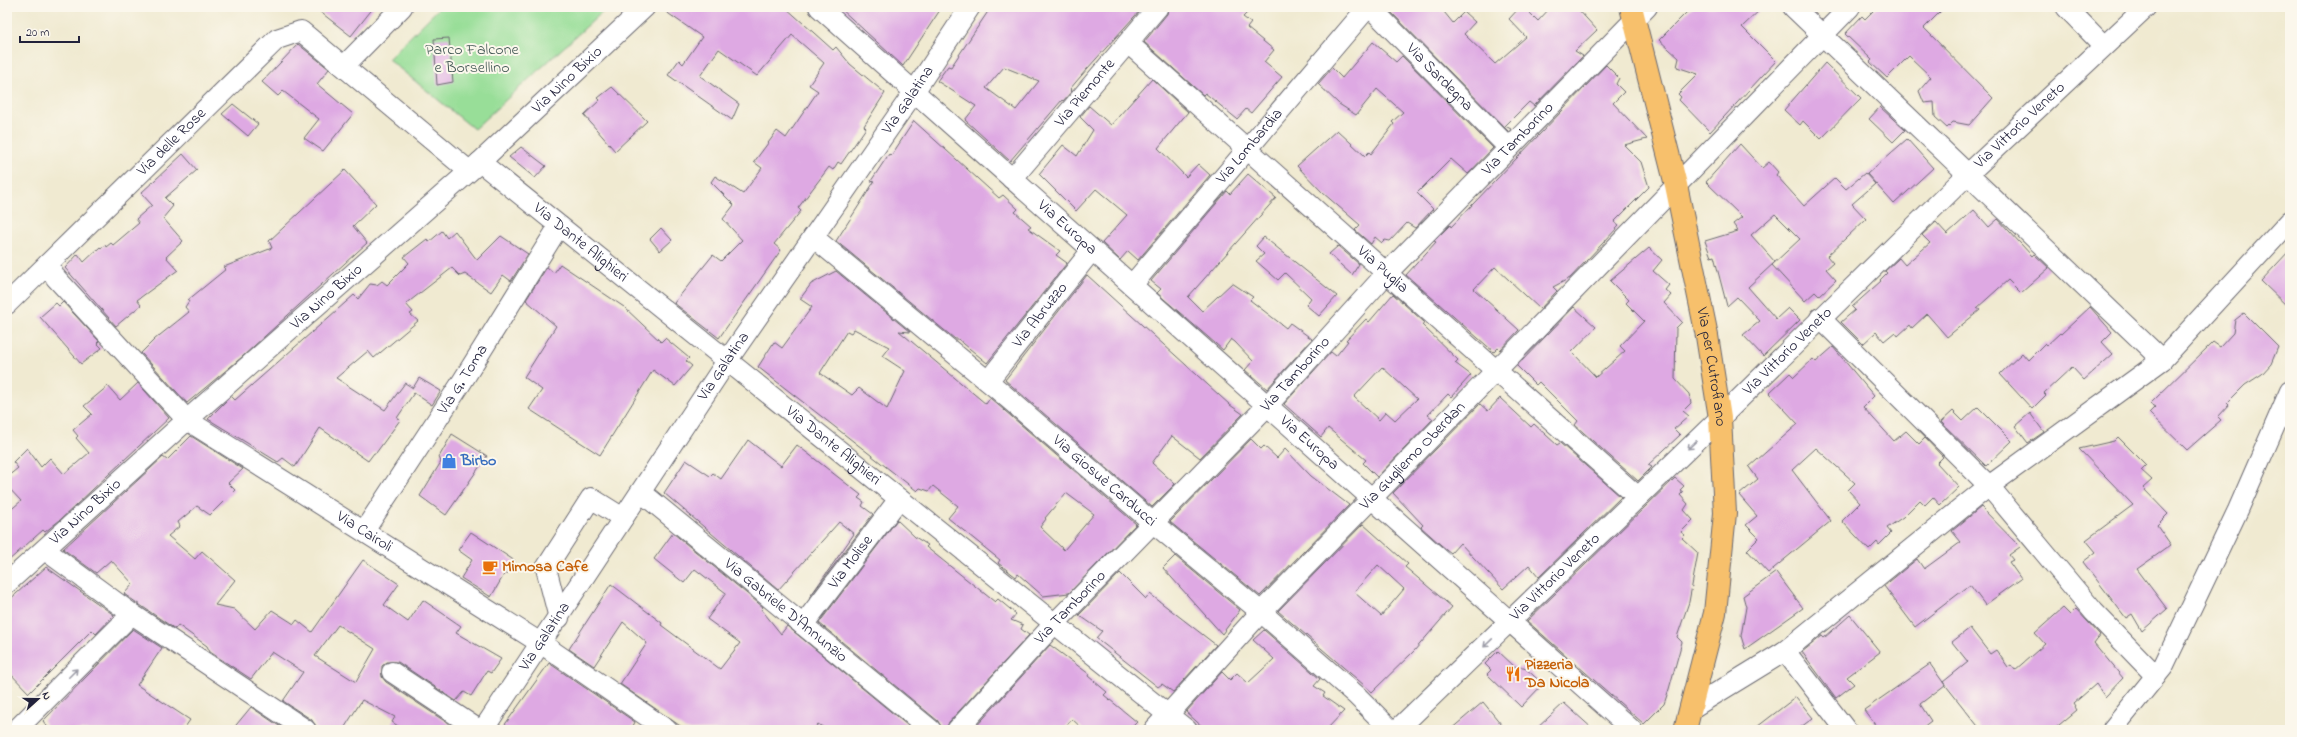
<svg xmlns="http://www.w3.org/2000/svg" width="2297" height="737" font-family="'Indie Flower',sans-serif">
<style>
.green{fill:#98de98;stroke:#5d806a}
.building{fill:#dea9e3;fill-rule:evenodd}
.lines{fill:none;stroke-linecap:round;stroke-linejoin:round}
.minor-casing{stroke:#6a6870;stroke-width:22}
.major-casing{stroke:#6a6870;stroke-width:24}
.minor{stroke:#fff;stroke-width:20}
.major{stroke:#f7c06c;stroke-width:22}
.oneway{stroke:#9c9ca7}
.labels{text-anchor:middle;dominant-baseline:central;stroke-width:4;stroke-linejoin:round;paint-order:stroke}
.park-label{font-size:16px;fill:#455a57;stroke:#fbf7ec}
.street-label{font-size:16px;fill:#22223b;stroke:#fbf7ec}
.shop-label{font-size:16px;font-weight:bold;fill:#366cbe;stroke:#fbf7ec;text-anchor:start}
.food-label{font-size:16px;font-weight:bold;fill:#c56008;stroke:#fbf7ec;text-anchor:start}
</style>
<rect width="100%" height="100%" fill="#fbf7ec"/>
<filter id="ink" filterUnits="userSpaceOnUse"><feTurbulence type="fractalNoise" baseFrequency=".025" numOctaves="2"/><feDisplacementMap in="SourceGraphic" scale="8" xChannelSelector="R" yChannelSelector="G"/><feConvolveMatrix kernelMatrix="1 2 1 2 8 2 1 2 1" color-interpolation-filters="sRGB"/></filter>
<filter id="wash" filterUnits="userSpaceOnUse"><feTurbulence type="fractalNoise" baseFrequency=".012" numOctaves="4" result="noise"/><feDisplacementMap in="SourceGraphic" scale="16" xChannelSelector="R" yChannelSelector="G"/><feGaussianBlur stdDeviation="0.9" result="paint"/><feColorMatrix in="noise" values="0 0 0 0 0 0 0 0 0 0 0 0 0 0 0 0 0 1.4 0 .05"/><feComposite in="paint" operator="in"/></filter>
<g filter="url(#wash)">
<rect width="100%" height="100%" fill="#f0ead1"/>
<path class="green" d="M 440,7 L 608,7 L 474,129 L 388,59 Z"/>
<g id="blocks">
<path class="building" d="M 314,7 L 374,7 L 351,36 Z
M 659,7 L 785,7 L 833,50 L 836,47 L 850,64 L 885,93 L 864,126 L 866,128 L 841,164 L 838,162 L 833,170 L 829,167 L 798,208 L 801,211 L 774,244 L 781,250 L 719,338 L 674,303 L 713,255 L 721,261 L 742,240 L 723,219 L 734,205 L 711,182 L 715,176 L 743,194 L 762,168 L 754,162 L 777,131 L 786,138 L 818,91 L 809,85 L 824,63 L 792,35 L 757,76 L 719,49 L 700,76 L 739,104 L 732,120 L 668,75 L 679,60 L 683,64 L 702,37 Z
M 839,7 L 942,7 L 903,66 Z
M 991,7 L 1143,7 L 1087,69 L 1070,89 L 1072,91 L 1063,101 L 1062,100 L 1010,161 L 965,120 L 976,106 L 937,81 L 948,66 L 951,67 ZM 1004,67 L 1039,81 L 1016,110 L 986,88 Z
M 1169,7 L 1253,7 L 1243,17 L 1251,23 L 1247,28 L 1274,50 L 1264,62 L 1282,77 L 1251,113 L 1246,109 L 1237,119 L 1205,93 L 1203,95 L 1144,42 L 1167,14 Z
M 1386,7 L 1440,7 L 1453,23 L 1464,12 L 1475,22 L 1464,34 L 1495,64 L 1526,37 L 1509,19 L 1520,7 L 1524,7 L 1538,21 L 1551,7 L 1576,7 L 1597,30 L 1575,51 L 1583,56 L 1534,106 L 1529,102 L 1505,126 L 1511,129 L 1509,132 Z
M 1692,7 L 1763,7 L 1742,27 L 1776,61 L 1710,132 L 1679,100 L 1681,97 L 1678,94 L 1698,74 L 1677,67 L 1679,58 L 1659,40 Z
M 1877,7 L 1945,7 L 1924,28 L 1993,98 L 1969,125 L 1953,122 L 1947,128 L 1935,117 L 1934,102 L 1924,103 L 1919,91 L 1931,77 L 1909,56 L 1887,78 L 1870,62 L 1872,60 L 1845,34 L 1862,16 L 1865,19 Z
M 449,38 L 453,82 L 437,85 L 434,39 Z
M 1373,42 L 1396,62 L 1402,56 L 1493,148 L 1468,174 L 1451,159 L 1417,193 L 1433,209 L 1415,228 L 1407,223 L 1390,241 L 1385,240 L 1382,243 L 1375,237 L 1371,244 L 1355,230 L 1360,225 L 1323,193 L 1297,166 L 1337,130 L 1365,156 L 1369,152 L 1371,154 L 1394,124 L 1392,122 L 1403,112 L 1377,89 L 1356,115 L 1339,104 L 1318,84 L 1332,68 L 1342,78 Z
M 298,44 L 329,69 L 317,84 L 353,114 L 323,151 L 304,138 L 319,119 L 283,91 L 278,96 L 262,82 Z
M 1825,63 L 1861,98 L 1821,139 L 1803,121 L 1800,125 L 1784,110 Z
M 1606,65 L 1619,78 L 1616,84 L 1624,92 L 1613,103 L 1647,139 L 1624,145 L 1641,162 L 1649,187 L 1614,222 L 1619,226 L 1570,278 L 1553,287 L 1557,291 L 1540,309 L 1495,267 L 1474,289 L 1519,330 L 1500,350 L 1498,348 L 1494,352 L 1406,275 L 1436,242 L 1434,241 L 1450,225 L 1451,227 Z
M 1152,79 L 1188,112 L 1158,148 L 1186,177 L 1198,164 L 1210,175 L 1138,260 L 1128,251 L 1120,260 L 1102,243 L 1127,215 L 1096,189 L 1076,211 L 1039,174 L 1063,145 L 1077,156 L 1093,130 L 1080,117 L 1089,106 L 1111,125 Z
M 612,87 L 647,121 L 615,151 L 584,115 L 600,100 L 598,98 Z
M 233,104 L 258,124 L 248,136 L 222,114 Z
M 1880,107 L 1905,130 L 1893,142 L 1869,119 Z
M 914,121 L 999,198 L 1003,195 L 1018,209 L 1015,212 L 1031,226 L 1028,228 L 1060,251 L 1056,255 L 1067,263 L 987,363 L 958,339 L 955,339 L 836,241 L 874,182 L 871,181 L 889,154 L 891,156 Z
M 1907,139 L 1933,168 L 1894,204 L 1867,174 Z
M 1740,144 L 1762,168 L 1769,162 L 1778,172 L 1776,175 L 1804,206 L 1835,178 L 1846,189 L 1865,173 L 1875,184 L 1852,204 L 1866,219 L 1827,256 L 1833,263 L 1826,269 L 1836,280 L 1819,296 L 1815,292 L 1805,301 L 1772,265 L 1800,239 L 1775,214 L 1751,235 L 1775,262 L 1748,287 L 1776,319 L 1788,308 L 1800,320 L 1763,356 L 1743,335 L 1760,321 L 1737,297 L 1727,306 L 1714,256 L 1711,257 L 1705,241 L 1738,231 L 1733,224 L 1742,217 L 1706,182 Z
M 521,147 L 546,166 L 535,178 L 509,157 Z
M 183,154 L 197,170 L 165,198 L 173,206 L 163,218 L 183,241 L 166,257 L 178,270 L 137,300 L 141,305 L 116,326 L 65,268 L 78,254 L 84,262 L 100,247 L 101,248 L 105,245 L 106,247 L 111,243 L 113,245 L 139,223 L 136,219 L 152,205 L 141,193 Z
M 345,170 L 376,204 L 353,226 L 367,243 L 242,357 L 187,403 L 141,353 L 155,339 L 189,312 L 185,307 L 189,301 L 188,300 L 226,269 L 224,267 L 272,248 L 269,241 Z
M 1248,174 L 1276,198 L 1188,297 L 1202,311 L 1232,283 L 1253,297 L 1250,300 L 1286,328 L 1290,323 L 1312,339 L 1267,389 L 1245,370 L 1253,361 L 1235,342 L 1231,339 L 1223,350 L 1157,293 L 1161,289 L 1151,281 L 1227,191 L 1230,194 Z
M 1974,210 L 1989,227 L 1998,219 L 2032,256 L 2034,254 L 2049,268 L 2021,293 L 2008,280 L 1977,308 L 1980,310 L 1947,337 L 1927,314 L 1912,328 L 1910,325 L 1898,336 L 1895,332 L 1884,341 L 1876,332 L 1863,344 L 1841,322 L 1855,310 L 1852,307 L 1881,281 L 1880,280 L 1887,273 L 1885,271 L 1897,260 L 1899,258 L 1905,265 L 1930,243 L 1922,235 L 1936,222 L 1947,234 Z
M 661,228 L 672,240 L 660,251 L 650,239 Z
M 442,231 L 447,238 L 455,231 L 477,260 L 501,236 L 528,254 L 511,281 L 503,275 L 491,292 L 465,274 L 460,276 L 452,268 L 406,304 L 413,312 L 410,314 L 418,321 L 374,358 L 368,351 L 336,378 L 385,410 L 405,383 L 413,388 L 419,378 L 441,391 L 432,405 L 414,393 L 397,418 L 400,420 L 376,453 L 374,453 L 368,461 L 320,428 L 295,467 L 283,458 L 278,462 L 208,419 L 231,396 L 235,400 L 354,295 L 358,299 L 370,284 L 377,285 L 382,281 L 387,285 L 409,263 L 404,257 L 427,239 L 429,242 Z
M 1264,237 L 1337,296 L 1319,316 L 1306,305 L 1311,298 L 1285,273 L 1278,280 L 1256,261 L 1264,254 L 1256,246 Z
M 1338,246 L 1359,264 L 1352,275 L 1329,254 Z
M 1649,248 L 1662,260 L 1653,271 L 1669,285 L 1665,290 L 1671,295 L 1664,303 L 1682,322 L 1676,328 L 1675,379 L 1689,394 L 1691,403 L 1683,411 L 1689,416 L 1674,429 L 1680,435 L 1648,465 L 1652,467 L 1638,481 L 1575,425 L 1578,421 L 1539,382 L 1536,385 L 1517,366 L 1574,307 L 1596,327 L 1572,352 L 1596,377 L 1625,351 L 1620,346 L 1644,321 L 1626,303 L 1629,300 L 1610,281 Z
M 2290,250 L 2290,309 L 2261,281 Z
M 560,264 L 624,307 L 661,342 L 665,338 L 689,358 L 686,361 L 692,366 L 675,386 L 653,370 L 600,455 L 529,409 L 542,390 L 524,377 L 556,326 L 526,300 L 547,267 L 554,273 Z
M 836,271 L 910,332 L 899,331 L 986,404 L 990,398 L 1136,524 L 1069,593 L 1043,596 L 1018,574 L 1016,577 L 998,563 L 1000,560 L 948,518 L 958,506 L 933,486 L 929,491 L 920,488 L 917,491 L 758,367 L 774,342 L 782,348 L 812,307 L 800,299 L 811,284 ZM 854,329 L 889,347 L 882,356 L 905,371 L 887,409 L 859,388 L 852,395 L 820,373 L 847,331 L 851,333 ZM 1066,493 L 1094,514 L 1064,550 L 1040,527 L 1046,519 L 1045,518 Z
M 1087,275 L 1230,405 L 1243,414 L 1200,458 L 1172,436 L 1152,463 L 1175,484 L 1152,507 L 1005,380 Z
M 1393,294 L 1424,322 L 1422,325 L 1458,360 L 1455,363 L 1471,375 L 1451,397 L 1448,394 L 1428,415 L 1433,419 L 1377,477 L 1363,463 L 1366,460 L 1328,428 L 1321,437 L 1284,404 L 1331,352 L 1336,356 L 1348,341 L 1346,340 L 1366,319 L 1369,322 ZM 1382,367 L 1417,399 L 1395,420 L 1386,412 L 1379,420 L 1354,397 Z
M 63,302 L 99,341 L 97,343 L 102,348 L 81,364 L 40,317 L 56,303 L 59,306 Z
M 2090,307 L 2112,332 L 2102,342 L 2113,354 L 2084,380 L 2072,367 L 2044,393 L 2046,395 L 2032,409 L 2000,374 L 2022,353 L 2028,360 L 2045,343 L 2047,345 L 2060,333 L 2061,334 Z
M 2244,313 L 2278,347 L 2271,364 L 2262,374 L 2245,385 L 2227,403 L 2229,405 L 2218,417 L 2221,420 L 2187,450 L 2149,413 L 2155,407 L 2150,404 L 2213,342 L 2220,347 L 2233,333 L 2235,320 Z
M 1833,347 L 1874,396 L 1863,407 L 1894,441 L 1906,431 L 1919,444 L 1925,438 L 1943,457 L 1937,463 L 1959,487 L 1940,505 L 1933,497 L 1925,505 L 1920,500 L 1903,517 L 1887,528 L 1891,533 L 1879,545 L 1877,542 L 1869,550 L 1842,521 L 1860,503 L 1848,490 L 1855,483 L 1816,448 L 1792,470 L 1831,521 L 1768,573 L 1747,550 L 1759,538 L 1746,525 L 1757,516 L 1739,495 L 1758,479 L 1749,467 L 1798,424 L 1769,393 L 1790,373 L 1794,377 L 1813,359 L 1816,362 Z
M 138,383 L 169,418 L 60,520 L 45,532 L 43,530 L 7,562 L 7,513 L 21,501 L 7,486 L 7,477 L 18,468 L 13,462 L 27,448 L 41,467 L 50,458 L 64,474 L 89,453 L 76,438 L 78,436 L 73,430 L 92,414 L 84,406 L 108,386 L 120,400 Z
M 1500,398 L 1531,427 L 1534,424 L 1557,445 L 1560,443 L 1621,497 L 1539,577 L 1529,565 L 1503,589 L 1460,543 L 1451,553 L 1441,545 L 1421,527 L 1423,525 L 1393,493 L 1480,404 L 1488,411 Z
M 1978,407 L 2012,441 L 1986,466 L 1941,422 L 1953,411 L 1963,421 Z
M 2030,413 L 2044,432 L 2028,443 L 2015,426 Z
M 452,434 L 487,456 L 446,515 L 420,496 L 441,462 L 439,457 Z
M 191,436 L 243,469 L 228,483 L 235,490 L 210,515 L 197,506 L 178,522 L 180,526 L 168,536 L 195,559 L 202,551 L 235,580 L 215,605 L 234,609 L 255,629 L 272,610 L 294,624 L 297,620 L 312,632 L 363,560 L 399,584 L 384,605 L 408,622 L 423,600 L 461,626 L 456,633 L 501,659 L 491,673 L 487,671 L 471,696 L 464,692 L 456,701 L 398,662 L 387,662 L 382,666 L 382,677 L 386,682 L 458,730 L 404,730 L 392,722 L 395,717 L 362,700 L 343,730 L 317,730 L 312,720 L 283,701 L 303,672 L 272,652 L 251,679 L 210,652 L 207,646 L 178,625 L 175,629 L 124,594 L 133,584 L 111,560 L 96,573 L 63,549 L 163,457 L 167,460 ZM 338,625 L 375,649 L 356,682 L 315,656 Z
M 2118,437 L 2146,465 L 2141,470 L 2152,480 L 2143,488 L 2168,514 L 2157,525 L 2171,545 L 2137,569 L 2167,609 L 2142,631 L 2132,614 L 2126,618 L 2083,562 L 2096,552 L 2086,540 L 2133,505 L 2079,449 L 2114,441 Z
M 1251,439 L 1261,449 L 1264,446 L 1277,458 L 1285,449 L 1311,476 L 1349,505 L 1260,596 L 1170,522 Z
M 748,440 L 781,466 L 797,445 L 861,495 L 858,498 L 864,502 L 862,506 L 873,514 L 809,598 L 854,534 L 839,522 L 778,590 L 664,493 L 686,460 L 710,476 L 713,473 L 721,479 Z
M 1675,478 L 1684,486 L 1680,490 L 1683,492 L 1680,495 L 1688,504 L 1684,510 L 1693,520 L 1681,532 L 1685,535 L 1682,538 L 1698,553 L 1689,602 L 1677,637 L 1682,642 L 1669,689 L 1664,704 L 1644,724 L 1527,621 Z
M 1981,507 L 2020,547 L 2009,555 L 2013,560 L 2009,562 L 2021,579 L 1985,605 L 1970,585 L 1915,627 L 1884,586 L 1917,559 L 1924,569 L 1961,542 L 1952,531 Z
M 897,520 L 915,537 L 928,545 L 926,547 L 995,602 L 998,599 L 1016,614 L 1011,620 L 1023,625 L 1021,629 L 1029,635 L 949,722 L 946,730 L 942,730 L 938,721 L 819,623 Z
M 1363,524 L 1408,564 L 1405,567 L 1452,607 L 1414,651 L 1372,692 L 1278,611 ZM 1378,565 L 1404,589 L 1381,616 L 1354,592 Z
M 471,532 L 515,561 L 507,574 L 505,573 L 491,597 L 461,578 L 472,560 L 458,550 Z
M 673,533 L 763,607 L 761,609 L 781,634 L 787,626 L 913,730 L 827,730 L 818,724 L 813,730 L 686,730 L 620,684 L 647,643 L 623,622 L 594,666 L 569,649 L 611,584 L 662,623 L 661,625 L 720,669 L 740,643 L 707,619 L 726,593 L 695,569 L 684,583 L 654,559 Z
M 1175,556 L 1240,610 L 1222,634 L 1163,568 Z
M 46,567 L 114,615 L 96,634 L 92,630 L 29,693 L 7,670 L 7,602 Z
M 1776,572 L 1803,608 L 1745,649 L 1741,636 L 1746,607 L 1743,596 Z
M 1120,573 L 1146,599 L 1150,594 L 1216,645 L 1173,692 L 1162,684 L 1158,687 L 1096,638 L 1102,631 L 1079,615 Z
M 2063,608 L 2070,615 L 2076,609 L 2100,635 L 2094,643 L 2123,678 L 2105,697 L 2096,684 L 2073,704 L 2077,710 L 2053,730 L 1981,730 L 1943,682 L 1968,662 L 1952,642 L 1970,628 L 1990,654 L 1996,650 L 2008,667 L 2011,665 L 2015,670 L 2045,644 L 2035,633 Z
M 1850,615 L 1880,652 L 1847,677 L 1854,684 L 1836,698 L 1802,652 L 1822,636 L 1824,638 Z
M 133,629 L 162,648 L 137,685 L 190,720 L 183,730 L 50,730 L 43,721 Z
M 1264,630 L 1320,679 L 1314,686 L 1325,693 L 1323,696 L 1344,711 L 1326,730 L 1206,730 L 1186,712 L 1222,672 L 1230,680 L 1237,673 L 1248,683 L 1274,659 L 1253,640 Z
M 1050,645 L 1089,674 L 1088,676 L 1107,692 L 1104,695 L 1137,722 L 1129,730 L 1084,730 L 1072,719 L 1063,730 L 973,730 Z
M 1498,651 L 1515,667 L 1524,667 L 1543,684 L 1521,707 L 1487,674 L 1491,670 L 1485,664 Z
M 549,663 L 635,722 L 631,730 L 501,730 Z
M 1930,664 L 1945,685 L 1920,704 L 1931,721 L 1919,730 L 1879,730 L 1864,710 Z
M 1796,697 L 1813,718 L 1797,730 L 1753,730 Z
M 1483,702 L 1506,730 L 1450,730 Z
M 1564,703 L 1594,730 L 1535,730 Z
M 251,707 L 285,730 L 232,730 Z"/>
</g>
</g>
<g filter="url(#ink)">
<use href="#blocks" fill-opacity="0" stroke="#6a6870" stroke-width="1"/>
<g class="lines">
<defs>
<g id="minor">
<path id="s1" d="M 819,7 L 1632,730"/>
<path id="s2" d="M 1370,7 L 1509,148"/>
<path d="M 1793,7 L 2162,360"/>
<path d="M 2066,7 L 2103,45"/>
<path id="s3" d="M 1128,43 L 1638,497"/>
<path d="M 344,66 L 402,7"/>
<path id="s4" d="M 480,162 L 1187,730"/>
<path id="s5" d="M 1012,179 L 1158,7"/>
<path id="s6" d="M 813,237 L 996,388 L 1152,522 L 1261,612 L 1356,695 L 1391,730"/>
<path id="s7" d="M 48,264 L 56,278 L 187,420 L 542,644 L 667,730"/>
<path id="s8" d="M 1132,285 L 1368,7"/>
<path id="s9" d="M 7,304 L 277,39 L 301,31 L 469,171"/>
<path d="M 1820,318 L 1989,486 L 2094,612 L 2156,676"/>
<path id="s10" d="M 988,381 L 1092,250"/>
<path id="s11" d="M 641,492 L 931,730"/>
<path id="s12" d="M 364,531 L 460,385 L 559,226"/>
<path d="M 45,550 L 132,614 L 306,730"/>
<path id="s13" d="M 7,583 L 187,420 L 480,162 L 645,7"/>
<path d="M 559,618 L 546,568 L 591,498 L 623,518"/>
<path id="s14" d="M 803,625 L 899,499"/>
<path d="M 1785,651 L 1846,730"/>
<path d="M 392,672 L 479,730"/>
<path d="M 1692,708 L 1785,651 L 1989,486 L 2162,360 L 2290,221"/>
<path d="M 16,730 L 132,614"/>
<path id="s15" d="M 483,730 L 727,361 L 914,92 L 970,7"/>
<path id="s16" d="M 957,730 L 1054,624 L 1267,406 L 1386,274 L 1647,7"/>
<path id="s17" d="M 1154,730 L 1261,612 L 1850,7"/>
<path id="s18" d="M 1397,730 L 1720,418 L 1968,174 L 2146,7"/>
<path d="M 2112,730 L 2163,667 L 2238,510 L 2290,391"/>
</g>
<g id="major">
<path id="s19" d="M 1631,7 L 1676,185 L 1707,336 L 1720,418 L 1725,513 L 1715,613 L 1685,730"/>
</g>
</defs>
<use href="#minor" class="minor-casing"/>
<use href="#major" class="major-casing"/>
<use href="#minor" class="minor"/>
<use href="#major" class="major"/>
</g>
<defs><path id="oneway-shaft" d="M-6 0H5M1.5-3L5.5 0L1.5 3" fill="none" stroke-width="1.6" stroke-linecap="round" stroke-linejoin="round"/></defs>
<g class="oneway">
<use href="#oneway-shaft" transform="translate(1692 445) rotate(136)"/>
<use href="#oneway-shaft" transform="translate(1488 643) rotate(136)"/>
<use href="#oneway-shaft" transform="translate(73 673) rotate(-45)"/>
</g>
</g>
<defs>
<symbol id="shop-bare" viewBox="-9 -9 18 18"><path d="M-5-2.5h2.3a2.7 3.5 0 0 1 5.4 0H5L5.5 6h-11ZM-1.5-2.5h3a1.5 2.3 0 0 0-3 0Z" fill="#3f7fe0" stroke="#fbf7ec" stroke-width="2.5" paint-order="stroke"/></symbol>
<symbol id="cafe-bare" viewBox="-9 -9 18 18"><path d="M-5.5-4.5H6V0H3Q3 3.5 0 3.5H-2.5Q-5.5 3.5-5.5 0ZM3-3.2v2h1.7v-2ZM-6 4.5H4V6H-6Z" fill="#e8710a" stroke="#fbf7ec" stroke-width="2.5" paint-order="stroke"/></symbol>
<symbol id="restaurant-bare" viewBox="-9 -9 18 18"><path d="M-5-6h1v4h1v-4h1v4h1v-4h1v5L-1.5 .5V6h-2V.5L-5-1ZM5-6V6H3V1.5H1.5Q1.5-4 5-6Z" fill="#e8710a" stroke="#fbf7ec" stroke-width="2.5" paint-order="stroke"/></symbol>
</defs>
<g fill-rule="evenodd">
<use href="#shop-bare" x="438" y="450" width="22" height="22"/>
<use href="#cafe-bare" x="479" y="556" width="22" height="22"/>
<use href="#restaurant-bare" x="1502" y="663" width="22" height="22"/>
</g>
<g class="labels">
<g class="park-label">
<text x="472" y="50">Parco Falcone<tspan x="472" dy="18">e Borsellino</tspan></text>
</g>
<g class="street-label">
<text stroke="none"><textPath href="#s2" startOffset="99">Via Sardegna</textPath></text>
<text stroke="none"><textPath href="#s13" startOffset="753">Via Nino Bixio</textPath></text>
<text stroke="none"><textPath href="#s5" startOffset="113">Via Piemonte</textPath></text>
<text stroke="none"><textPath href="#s15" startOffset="760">Via Galatina</textPath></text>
<text stroke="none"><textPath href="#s18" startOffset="868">Via Vittorio Veneto</textPath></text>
<text stroke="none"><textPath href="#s16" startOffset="815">Via Tamborino</textPath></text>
<text stroke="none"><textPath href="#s9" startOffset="231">Via delle Rose</textPath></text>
<text stroke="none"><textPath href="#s8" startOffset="182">Via Lombardia</textPath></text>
<text stroke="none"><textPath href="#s1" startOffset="332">Via Europa</textPath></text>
<text stroke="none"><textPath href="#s4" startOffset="129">Via Dante Alighieri</textPath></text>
<text stroke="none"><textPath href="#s3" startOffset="341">Via Puglia</textPath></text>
<text stroke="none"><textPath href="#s13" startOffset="429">Via Nino Bixio</textPath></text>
<text stroke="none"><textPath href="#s10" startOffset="84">Via Abruzzo</textPath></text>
<text stroke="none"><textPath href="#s18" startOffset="544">Via Vittorio Veneto</textPath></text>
<text stroke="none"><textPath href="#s15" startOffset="436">Via Galatina</textPath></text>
<text stroke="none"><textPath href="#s19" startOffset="369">Via per Cutrofiano</textPath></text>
<text stroke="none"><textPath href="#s16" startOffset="491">Via Tamborino</textPath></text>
<text stroke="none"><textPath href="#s12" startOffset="181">Via G. Toma</textPath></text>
<text stroke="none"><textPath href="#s1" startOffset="656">Via Europa</textPath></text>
<text stroke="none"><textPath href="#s4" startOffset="453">Via Dante Alighieri</textPath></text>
<text stroke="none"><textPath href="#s17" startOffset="377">Via Gugliemo Oberdan</textPath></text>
<text stroke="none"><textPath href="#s6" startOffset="380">Via Giosuè Carducci</textPath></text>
<text stroke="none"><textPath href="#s13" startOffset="106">Via Nino Bixio</textPath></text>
<text stroke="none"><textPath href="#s7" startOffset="419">Via Cairoli</textPath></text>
<text stroke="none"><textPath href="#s14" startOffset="79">Via Molise</textPath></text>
<text stroke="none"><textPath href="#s18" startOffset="220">Via Vittorio Veneto</textPath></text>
<text stroke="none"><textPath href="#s16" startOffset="167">Via Tamborino</textPath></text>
<text stroke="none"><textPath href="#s11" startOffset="187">Via Gabriele D'Annunzio</textPath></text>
<text stroke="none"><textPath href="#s15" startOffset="112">Via Galatina</textPath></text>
</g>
<g class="shop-label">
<text x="461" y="461">Birbo</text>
</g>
<g class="food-label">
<text x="502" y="567">Mimosa Cafe</text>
<text x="1525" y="665">Pizzeria<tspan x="1525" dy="18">Da Nicola</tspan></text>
</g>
</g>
<rect width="2297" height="737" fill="none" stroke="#fbf7ec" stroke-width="24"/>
<g transform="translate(38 699) rotate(69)" stroke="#fbf7ec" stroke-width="3" paint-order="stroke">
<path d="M0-3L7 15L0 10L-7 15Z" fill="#22223b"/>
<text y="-6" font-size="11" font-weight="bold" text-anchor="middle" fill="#22223b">N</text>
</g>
<path d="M20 36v6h59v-6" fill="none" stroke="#22223b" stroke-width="2"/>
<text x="26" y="36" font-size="12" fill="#22223b" stroke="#fbf7ec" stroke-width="3" paint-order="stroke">20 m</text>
</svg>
